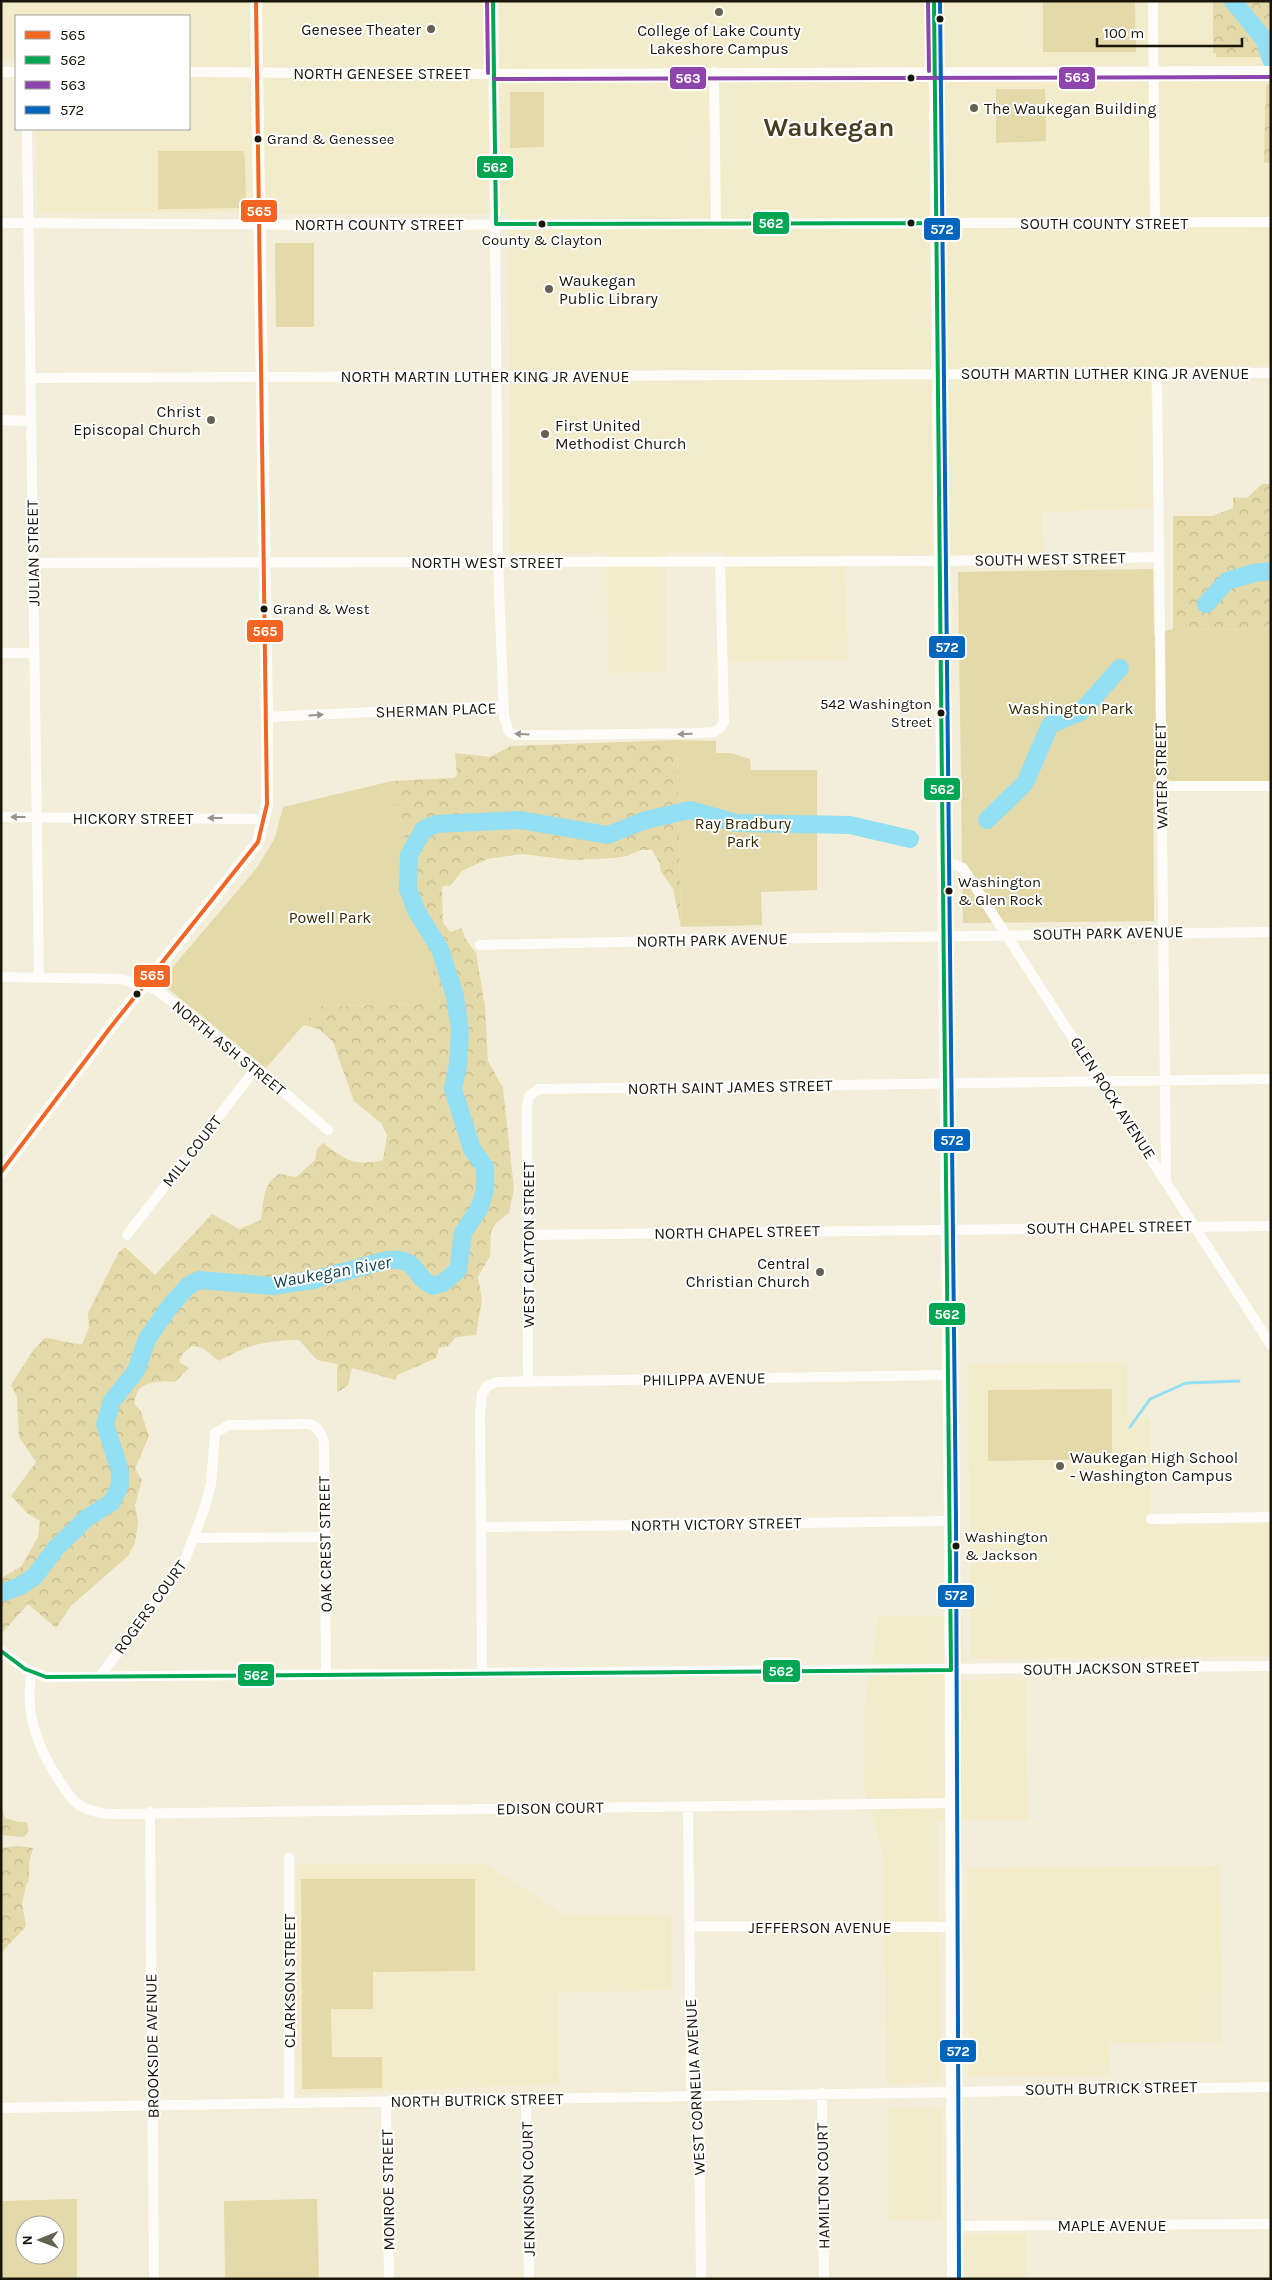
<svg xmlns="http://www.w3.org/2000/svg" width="1272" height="2280" font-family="Karla,sans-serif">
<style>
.built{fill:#f3eccb}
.green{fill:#e4d9a8;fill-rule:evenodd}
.forest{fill:url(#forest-crowns)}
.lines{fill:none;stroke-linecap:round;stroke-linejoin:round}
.stream{stroke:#93dff4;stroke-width:3}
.river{stroke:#93dff4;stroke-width:18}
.minor{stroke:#fdfcf9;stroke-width:10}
.major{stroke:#fdfcf9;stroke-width:12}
.bus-1-casing{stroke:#fff;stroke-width:8}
.bus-2-casing{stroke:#fff;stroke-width:8}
.bus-3-casing{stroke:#fff;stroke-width:8}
.bus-4-casing{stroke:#fff;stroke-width:8}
.bus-1{stroke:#f26522;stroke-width:4}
.bus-2{stroke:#00a651;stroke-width:4}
.bus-3{stroke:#8e44ad;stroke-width:4}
.bus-4{stroke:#0065bd;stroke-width:4}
.oneway{fill:#97958d}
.poi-dot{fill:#666253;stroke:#fff;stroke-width:2}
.bus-dot{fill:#1a170a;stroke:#fff;stroke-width:2}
.labels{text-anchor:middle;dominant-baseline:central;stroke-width:4;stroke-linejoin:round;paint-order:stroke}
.bus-label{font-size:15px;fill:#1a170a;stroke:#fff;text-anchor:start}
.poi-label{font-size:16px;fill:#1a170a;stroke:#fff;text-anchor:start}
.street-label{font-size:16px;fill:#1a170a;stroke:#fff}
.park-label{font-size:16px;fill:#322a01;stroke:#fff}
.water-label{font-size:18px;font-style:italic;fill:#144454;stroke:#fff}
.town-label{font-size:26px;font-weight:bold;fill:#464021;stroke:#fff}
.line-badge{stroke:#fff;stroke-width:2}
.badge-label{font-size:14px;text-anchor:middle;font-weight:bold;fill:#fff}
</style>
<defs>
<pattern id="forest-crowns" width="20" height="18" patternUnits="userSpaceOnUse" patternTransform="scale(1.25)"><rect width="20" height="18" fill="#e4d9a8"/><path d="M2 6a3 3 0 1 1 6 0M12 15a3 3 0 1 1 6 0" fill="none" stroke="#c3ba8f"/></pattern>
</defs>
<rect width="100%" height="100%" fill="#f2eeda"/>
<path class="built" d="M 1,1 L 1271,1 L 1271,365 L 1150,367 L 1154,508 L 1041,512 L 1044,554 L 844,555 L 848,659 L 729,662 L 723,552 L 666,552 L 666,672 L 608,673 L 607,553 L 511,553 L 508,214 L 268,214 L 249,212 L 38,213 L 37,129 L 189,129 L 189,16 L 16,16 L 16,60 L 1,60 Z
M 1127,1362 L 1127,1418 L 1150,1418 L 1151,1525 L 1271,1524 L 1271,1656 L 971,1659 L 968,1364 Z
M 879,1616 L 963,1617 L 964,1680 L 1025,1679 L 1028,1820 L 937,1820 L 941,2082 L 886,2084 L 884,1858 L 865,1791 L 864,1710 Z
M 296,1864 L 486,1864 L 564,1915 L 671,1915 L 671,1990 L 558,1993 L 559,2084 L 298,2094 Z
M 1220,1866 L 1222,2042 L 1108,2043 L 1110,2075 L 969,2076 L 967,1868 Z
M 888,2109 L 941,2109 L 942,2219 L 888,2220 Z
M 1026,2233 L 1026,2279 L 964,2279 L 963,2234 Z"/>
<path class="green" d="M 1043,1 L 1135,1 L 1136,52 L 1043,52 Z
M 996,89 L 1045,89 L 1046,141 L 996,143 Z
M 510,92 L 544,92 L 544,147 L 510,148 Z
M 158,151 L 243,151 L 245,159 L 246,208 L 158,209 Z
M 275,243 L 314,243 L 314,327 L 276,327 Z
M 1153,569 L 1154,634 L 1173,629 L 1271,630 L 1271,781 L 1153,782 L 1154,921 L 963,923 L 958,572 Z
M 677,740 L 716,741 L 716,753 L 731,753 L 750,759 L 751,770 L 817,770 L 817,890 L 761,892 L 762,925 L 681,927 Z
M 392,781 L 440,1004 L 320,1006 L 266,1068 L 160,982 L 256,869 L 275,838 L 283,807 Z
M 1112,1389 L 1112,1459 L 988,1461 L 988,1390 Z
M 301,1879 L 475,1879 L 475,1971 L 373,1972 L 373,2009 L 331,2009 L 332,2057 L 382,2057 L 382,2088 L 302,2089 Z
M 77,2199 L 77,2279 L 1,2279 L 1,2201 ZM 25,2225 L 55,2225 L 55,2255 L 25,2255 Z
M 317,2199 L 319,2279 L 225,2279 L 224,2201 Z"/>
<path class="forest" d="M 1213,1 L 1271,1 L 1271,57 L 1216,57 L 1216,53 L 1213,53 Z
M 1266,84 L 1271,84 L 1271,164 L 1264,162 Z
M 1262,484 L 1271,484 L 1271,630 L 1173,629 L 1173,516 L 1212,516 L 1233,508 L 1233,497 L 1247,498 Z
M 677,740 L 681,927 L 673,889 L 660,870 L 660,864 L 652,850 L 641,850 L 627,856 L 613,858 L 572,860 L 522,854 L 487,859 L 462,871 L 451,885 L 442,887 L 443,923 L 450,932 L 462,928 L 465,938 L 476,953 L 485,1007 L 488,1061 L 503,1088 L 514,1189 L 509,1213 L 496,1223 L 491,1232 L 490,1256 L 478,1277 L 482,1300 L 476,1335 L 456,1337 L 448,1346 L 439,1348 L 436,1358 L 397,1375 L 396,1380 L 352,1368 L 348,1385 L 337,1393 L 337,1364 L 317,1360 L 299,1340 C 266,1340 247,1345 219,1361 L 203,1348 L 192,1346 L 183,1353 L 179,1362 L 189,1368 L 175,1382 C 165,1380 144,1381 138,1391 C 136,1394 135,1399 134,1403 L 141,1412 L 149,1436 L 135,1469 L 142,1480 L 135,1505 L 138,1522 L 135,1543 L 128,1556 L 71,1606 L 56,1628 L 28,1604 L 3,1632 L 1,1630 L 1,1578 L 21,1567 L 38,1537 L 40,1521 L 28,1514 L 11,1496 L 36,1462 L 19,1437 L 17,1397 L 11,1385 L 34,1349 L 45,1338 C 58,1339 69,1344 82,1344 L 89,1328 L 88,1313 L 119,1252 L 125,1247 L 155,1275 L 212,1214 L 239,1229 L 261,1220 C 264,1202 262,1184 279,1174 L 296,1177 L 315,1160 L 317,1149 L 323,1143 C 346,1160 353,1167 383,1160 L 387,1135 L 381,1123 L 354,1101 L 333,1042 L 319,1029 L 303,1025 L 320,1006 L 440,1004 L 392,781 L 454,778 L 457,775 L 455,753 L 490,757 L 511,746 Z
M 1,1805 L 5,1818 L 19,1822 L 27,1822 L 28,1832 L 24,1837 L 1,1835 Z
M 18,1846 L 33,1848 L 29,1862 L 29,1880 L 26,1886 L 22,1904 L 26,1926 C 18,1936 7,1944 1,1955 L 1,1848 Z"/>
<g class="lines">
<path class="stream" d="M 1130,1427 L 1150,1399 L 1186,1383 L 1239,1381"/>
<path class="river" d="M 1233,1 L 1264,39 L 1271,60
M 1206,604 L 1227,581 L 1254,573 L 1271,571
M 987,820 L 1025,783 L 1050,725 L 1082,711 L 1120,668
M 1,1593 L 18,1587 L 34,1577 L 57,1547 L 87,1518 L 112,1502 L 120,1485 L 120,1471 L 105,1424 L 112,1401 L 136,1371 L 147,1339 L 171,1305 L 188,1286 L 199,1280 L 272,1286 L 313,1280 L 388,1260 C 421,1258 411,1276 433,1286 L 443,1283 L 458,1270 L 463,1233 L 480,1207 L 485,1190 L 485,1167 L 472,1149 L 453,1089 L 458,1065 L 460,1030 L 455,996 L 440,949 L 417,912 L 408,889 L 409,855 L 424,829 L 437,824 L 520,820 L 608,835 L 646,820 L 690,810 L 736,823 L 850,825 L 910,839"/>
<path class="minor" d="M 493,1 L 498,562 L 504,717 L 509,732 L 515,735 L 551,735 L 703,733 L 714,732 L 720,728 L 724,722 L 720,561
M 1153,1 L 1155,223
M 1,72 L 16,72
M 189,72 L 475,74 L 1271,71
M 714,72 L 716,224
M 27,129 L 39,978
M 1,223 L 366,225 L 1271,222
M 1157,373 L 1166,1180
M 30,378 L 1271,373
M 1,420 L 30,421
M 33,563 L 941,561 L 1159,557
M 1,653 L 34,653
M 267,717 L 503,706
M 1161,786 L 1271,786
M 1,817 L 264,819
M 944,861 L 963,868 L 1271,1345
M 480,945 L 750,939 L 1271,932
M 1,977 L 121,979 L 157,990 L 256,1068 L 328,1130
M 127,1235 L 256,1068
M 528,1235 L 1271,1226
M 528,1382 L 527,1108 L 529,1096 L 539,1089 L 1271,1079
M 1151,1519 L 1271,1517
M 481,1527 L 950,1521
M 194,1538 L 325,1537
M 1,1651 L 25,1669 L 46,1677 L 1271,1666
M 32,1672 C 23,1712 38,1749 60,1782 C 65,1788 69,1796 74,1801 C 84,1810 97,1813 110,1814 L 951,1803
M 482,1672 L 480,1411 L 482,1395 L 487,1386 L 497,1382 L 948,1375
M 100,1676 L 172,1582 L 186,1557 L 204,1510 L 211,1484 L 215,1433 L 229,1425 L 306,1424 C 317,1424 322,1434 324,1443 L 326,1675
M 688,1806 L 691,2084 L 699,2115 L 701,2279
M 150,1812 L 154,2279
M 289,1858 L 289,2103
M 690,1926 L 951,1927
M 822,2093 L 824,2279
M 526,2099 L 529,2279
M 386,2102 L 389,2279
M 1,2108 C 424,2104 848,2090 1271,2087
M 953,2226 L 1271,2224"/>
<path class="major" d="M 934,1 L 950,1521 L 953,2279
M 1,1172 L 110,1028 L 258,842 L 267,804 L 267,717 L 256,1"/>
<defs>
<path id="bus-1" d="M 1,1172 L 110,1028 L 258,842 L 267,804 L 256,1"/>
<path id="bus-2" d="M 493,1 L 496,224 L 937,223
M 1,1651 L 25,1669 L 46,1677 L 951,1670 L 934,1"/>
<path id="bus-3" d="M 487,1 L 488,73
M 928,1 L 929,71
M 494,79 L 1271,77"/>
<path id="bus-4" d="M 940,1 L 956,1521 L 959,2279"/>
</defs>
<use href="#bus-1" class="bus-1-casing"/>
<use href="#bus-2" class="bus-2-casing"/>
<use href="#bus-3" class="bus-3-casing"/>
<use href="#bus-4" class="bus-4-casing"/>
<use href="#bus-1" class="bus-1"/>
<use href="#bus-2" class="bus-2"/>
<use href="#bus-3" class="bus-3"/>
<use href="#bus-4" class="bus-4"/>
</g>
<defs><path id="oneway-solid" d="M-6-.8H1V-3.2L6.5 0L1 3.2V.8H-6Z" transform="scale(1.25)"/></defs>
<g class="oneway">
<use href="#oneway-solid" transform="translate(316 715) rotate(-3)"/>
<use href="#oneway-solid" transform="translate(522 734) rotate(-177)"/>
<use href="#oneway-solid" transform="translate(685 734) rotate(179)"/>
<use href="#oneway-solid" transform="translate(18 817) rotate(-180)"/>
<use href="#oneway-solid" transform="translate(215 818) rotate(-180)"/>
</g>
<g class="poi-dot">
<circle cx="719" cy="12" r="5"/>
<circle cx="431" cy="29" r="5"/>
<circle cx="974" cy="108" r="5"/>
<circle cx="549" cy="289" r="5"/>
<circle cx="211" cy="420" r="5"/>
<circle cx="545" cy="434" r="5"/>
<circle cx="820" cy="1272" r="5"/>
<circle cx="1060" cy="1466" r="5"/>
</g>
<g class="bus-dot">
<circle cx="940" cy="19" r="4.5"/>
<circle cx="911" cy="78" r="4.5"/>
<circle cx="258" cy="139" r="4.5"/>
<circle cx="911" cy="223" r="4.5"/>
<circle cx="542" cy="224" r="4.5"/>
<circle cx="264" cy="609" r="4.5"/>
<circle cx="941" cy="713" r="4.5"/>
<circle cx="949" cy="891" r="4.5"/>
<circle cx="137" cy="994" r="4.5"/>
<circle cx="956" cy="1546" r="4.5"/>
</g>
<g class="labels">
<g class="bus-label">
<text x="267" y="139">Grand &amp; Genessee</text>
<text x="542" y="240" text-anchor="middle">County &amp; Clayton</text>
<text x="273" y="609">Grand &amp; West</text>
<text x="932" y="704" text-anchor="end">542 Washington<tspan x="932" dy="18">Street</tspan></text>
<text x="958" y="882">Washington<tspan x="958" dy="18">&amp; Glen Rock</tspan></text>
<text x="965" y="1537">Washington<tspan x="965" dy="18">&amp; Jackson</tspan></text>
</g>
<g class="poi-label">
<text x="421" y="29" text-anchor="end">Genesee Theater</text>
<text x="719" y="30" text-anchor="middle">College of Lake County<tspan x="719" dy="18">Lakeshore Campus</tspan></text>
<text x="984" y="108">The Waukegan Building</text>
<text x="559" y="280">Waukegan<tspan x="559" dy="18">Public Library</tspan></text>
<text x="201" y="411" text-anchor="end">Christ<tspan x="201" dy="18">Episcopal Church</tspan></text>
<text x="555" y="425">First United<tspan x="555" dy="18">Methodist Church</tspan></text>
<text x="810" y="1263" text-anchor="end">Central<tspan x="810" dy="18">Christian Church</tspan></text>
<text x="1070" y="1457">Waukegan High School<tspan x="1070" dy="18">- Washington Campus</tspan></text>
</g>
<g class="street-label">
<text x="382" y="73">NORTH GENESEE STREET</text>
<text x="1104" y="223">SOUTH COUNTY STREET</text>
<text x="379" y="224">NORTH COUNTY STREET</text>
<text x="1105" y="373">SOUTH MARTIN LUTHER KING JR AVENUE</text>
<text x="485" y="376">NORTH MARTIN LUTHER KING JR AVENUE</text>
<text transform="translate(33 553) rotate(-91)">JULIAN STREET</text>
<text transform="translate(1050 559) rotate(-1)">SOUTH WEST STREET</text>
<text x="487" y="562">NORTH WEST STREET</text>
<text transform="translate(436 710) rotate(-2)">SHERMAN PLACE</text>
<text transform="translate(1161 776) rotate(-91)">WATER STREET</text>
<text x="133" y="818">HICKORY STREET</text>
<text transform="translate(1108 933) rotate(-1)">SOUTH PARK AVENUE</text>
<text transform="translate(712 940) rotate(-1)">NORTH PARK AVENUE</text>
<text transform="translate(229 1048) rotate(39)">NORTH ASH STREET</text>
<text transform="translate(730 1087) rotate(-1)">NORTH SAINT JAMES STREET</text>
<text transform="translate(1113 1098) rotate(57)">GLEN ROCK AVENUE</text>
<text transform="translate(192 1151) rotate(-52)">MILL COURT</text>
<text transform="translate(1109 1227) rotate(-1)">SOUTH CHAPEL STREET</text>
<text transform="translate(737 1232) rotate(-1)">NORTH CHAPEL STREET</text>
<text transform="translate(528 1245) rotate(-90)">WEST CLAYTON STREET</text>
<text transform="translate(704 1379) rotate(-1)">PHILIPPA AVENUE</text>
<text transform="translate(716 1524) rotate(-1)">NORTH VICTORY STREET</text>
<text transform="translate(325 1544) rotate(-91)">OAK CREST STREET</text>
<text transform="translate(150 1607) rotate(-54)">ROGERS COURT</text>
<text transform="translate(1111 1668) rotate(-1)">SOUTH JACKSON STREET</text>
<text transform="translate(550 1808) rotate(-1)">EDISON COURT</text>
<text x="820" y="1927">JEFFERSON AVENUE</text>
<text transform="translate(289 1981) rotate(-90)">CLARKSON STREET</text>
<text transform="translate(152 2046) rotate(-91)">BROOKSIDE AVENUE</text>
<text transform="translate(695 2087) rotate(-93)">WEST CORNELIA AVENUE</text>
<text transform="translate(1111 2088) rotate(-1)">SOUTH BUTRICK STREET</text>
<text transform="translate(477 2100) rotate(-1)">NORTH BUTRICK STREET</text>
<text transform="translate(823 2186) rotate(-91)">HAMILTON COURT</text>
<text transform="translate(528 2189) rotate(-91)">JENKINSON COURT</text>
<text transform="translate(388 2190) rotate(-91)">MONROE STREET</text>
<text x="1112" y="2225">MAPLE AVENUE</text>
</g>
<g class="park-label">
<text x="1071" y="708">Washington Park</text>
<text x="743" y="823">Ray Bradbury<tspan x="743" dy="18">Park</tspan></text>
<text x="330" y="917">Powell Park</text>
</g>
<g class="water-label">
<text transform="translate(332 1272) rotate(-10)">Waukegan River</text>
</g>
<g class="town-label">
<text x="829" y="127">Waukegan</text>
</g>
</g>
<g class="line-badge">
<rect x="1058" y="66" width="38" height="24" rx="5" fill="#8e44ad"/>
<rect x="669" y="66" width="38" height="24" rx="5" fill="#8e44ad"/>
<rect x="476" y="155" width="38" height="24" rx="5" fill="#00a651"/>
<rect x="240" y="199" width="38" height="24" rx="5" fill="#f26522"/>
<rect x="752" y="211" width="38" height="24" rx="5" fill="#00a651"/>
<rect x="923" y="217" width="38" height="24" rx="5" fill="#0065bd"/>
<rect x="246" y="619" width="38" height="24" rx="5" fill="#f26522"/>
<rect x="928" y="635" width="38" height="24" rx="5" fill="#0065bd"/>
<rect x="923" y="777" width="38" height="24" rx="5" fill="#00a651"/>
<rect x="133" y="964" width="38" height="24" rx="5" fill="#f26522"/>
<rect x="933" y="1128" width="38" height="24" rx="5" fill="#0065bd"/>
<rect x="928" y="1302" width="38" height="24" rx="5" fill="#00a651"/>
<rect x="937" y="1584" width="38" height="24" rx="5" fill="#0065bd"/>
<rect x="762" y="1659" width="39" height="24" rx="5" fill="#00a651"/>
<rect x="237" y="1663" width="38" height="24" rx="5" fill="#00a651"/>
<rect x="939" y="2039" width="38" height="24" rx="5" fill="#0065bd"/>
</g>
<g class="badge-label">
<text x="1077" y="82">563</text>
<text x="688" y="83">563</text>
<text x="495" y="172">562</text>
<text x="259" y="216">565</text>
<text x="771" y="228">562</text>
<text x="942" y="234">572</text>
<text x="265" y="636">565</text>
<text x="947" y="652">572</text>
<text x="942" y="794">562</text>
<text x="152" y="980">565</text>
<text x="952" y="1145">572</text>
<text x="947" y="1319">562</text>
<text x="956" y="1600">572</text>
<text x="781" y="1676">562</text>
<text x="256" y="1680">562</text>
<text x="958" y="2056">572</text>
</g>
<rect width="1272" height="2280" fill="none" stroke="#1a170a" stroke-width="5"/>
<rect x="15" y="15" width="175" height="115" fill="#ffffff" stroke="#a3a29d"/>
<rect x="25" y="31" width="25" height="8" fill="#f26522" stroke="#a3a29d"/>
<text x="60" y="40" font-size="15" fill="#1a170a">565</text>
<rect x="25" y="56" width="25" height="8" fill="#00a651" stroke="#a3a29d"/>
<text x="60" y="65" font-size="15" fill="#1a170a">562</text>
<rect x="25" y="81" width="25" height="8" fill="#8e44ad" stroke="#a3a29d"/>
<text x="60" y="90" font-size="15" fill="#1a170a">563</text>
<rect x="25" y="106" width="25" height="8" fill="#0065bd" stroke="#a3a29d"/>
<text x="60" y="115" font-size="15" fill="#1a170a">572</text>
<g transform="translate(40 2240) rotate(269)"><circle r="24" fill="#ffffff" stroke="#a3a29d"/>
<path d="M0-4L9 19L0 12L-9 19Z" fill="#666253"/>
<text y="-8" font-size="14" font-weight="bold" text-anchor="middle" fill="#1a170a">N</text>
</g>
<path d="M1097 38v8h145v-8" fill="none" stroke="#1a170a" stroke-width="2.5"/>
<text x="1104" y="38" font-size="15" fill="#1a170a" stroke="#ffffff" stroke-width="4" paint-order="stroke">100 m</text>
</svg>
